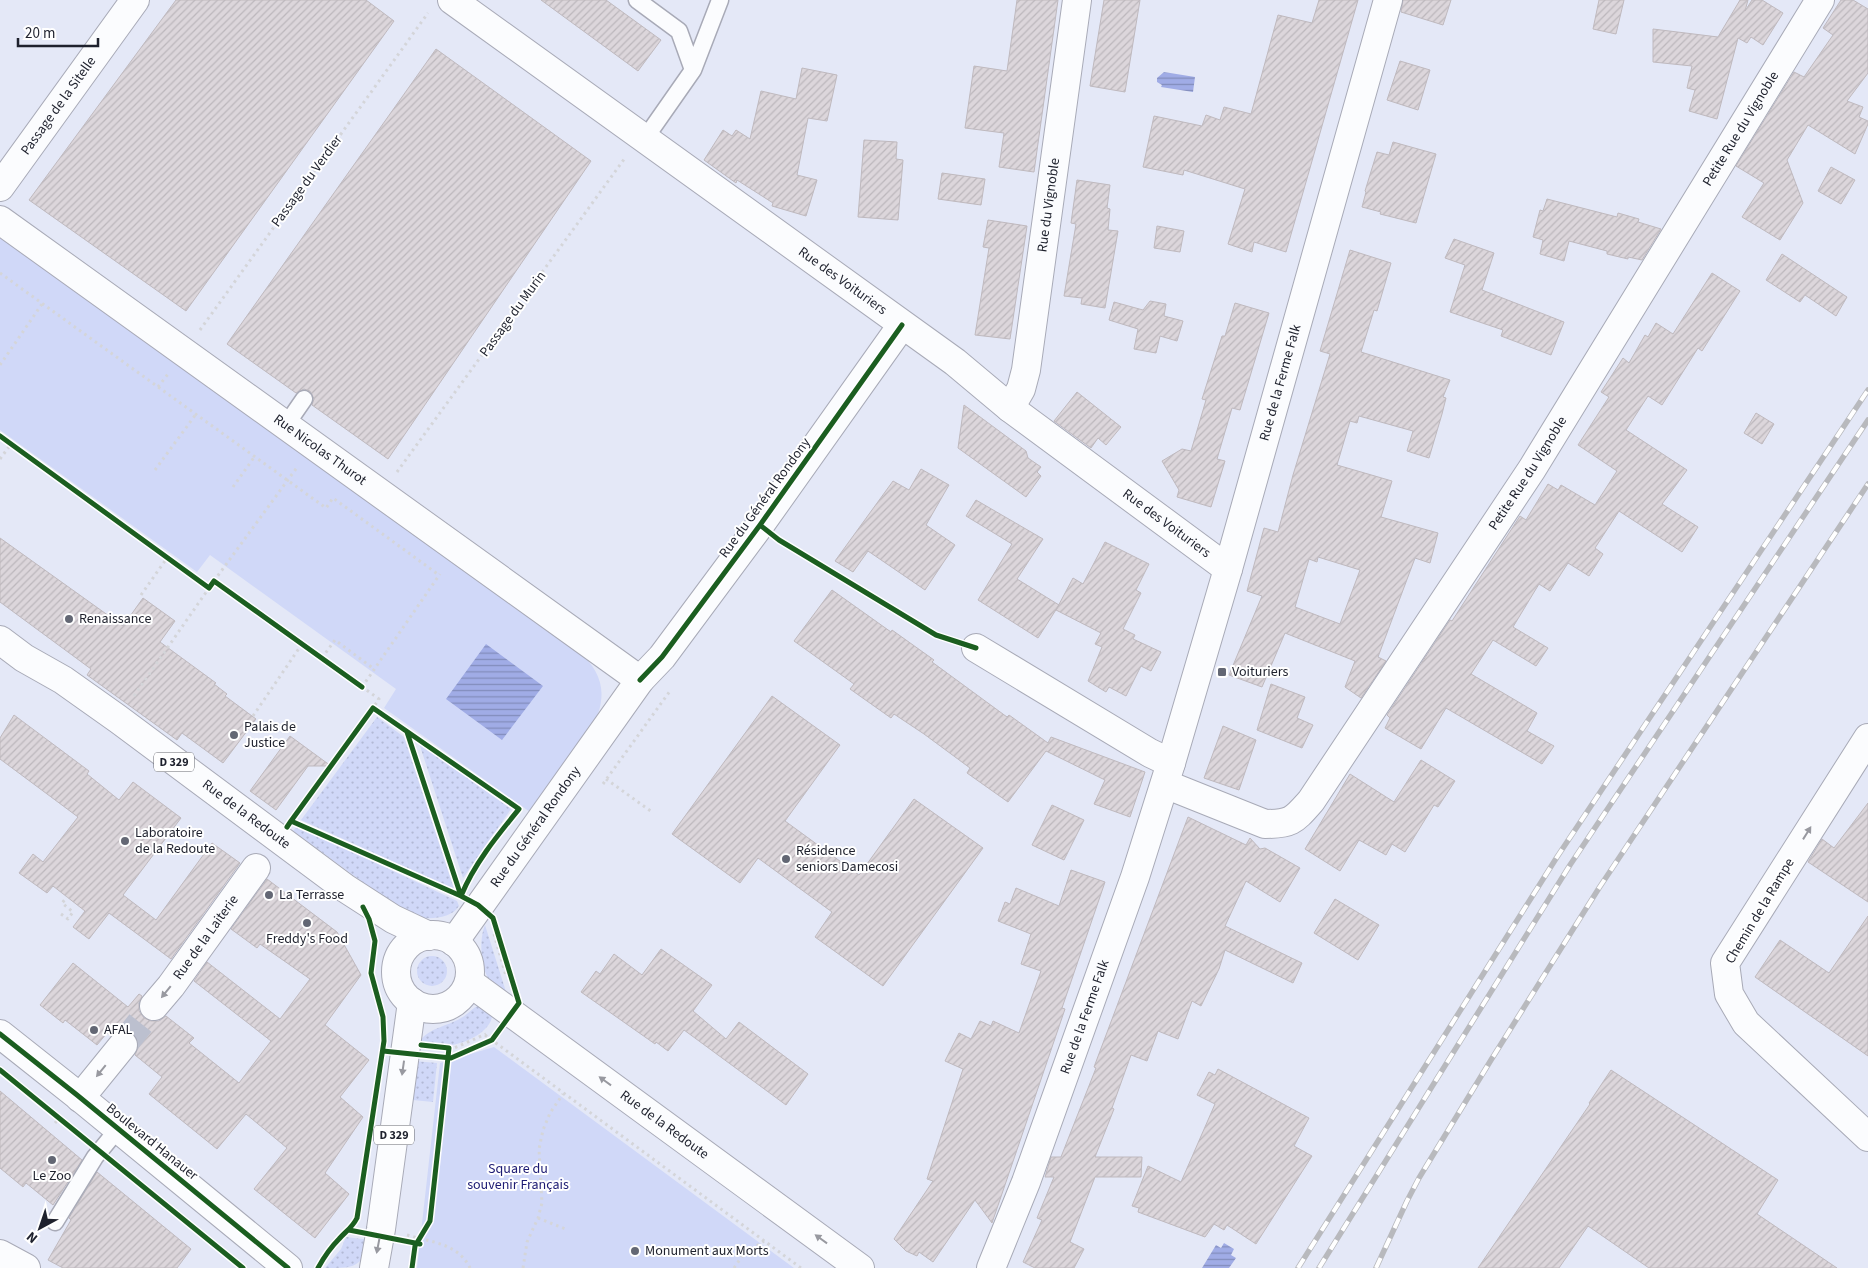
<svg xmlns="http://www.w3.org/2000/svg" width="1868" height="1268" font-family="'Source Sans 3',sans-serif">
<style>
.grass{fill:url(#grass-dots)}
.park{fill:#d0d8f8}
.water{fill:url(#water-rules)}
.building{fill:url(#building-hatch);stroke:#bfb9be;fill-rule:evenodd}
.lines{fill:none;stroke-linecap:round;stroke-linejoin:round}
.street-tunnel{stroke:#bcc0cf;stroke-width:28;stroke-dasharray:28 14;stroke-linecap:butt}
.lane-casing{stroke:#a8aab7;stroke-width:19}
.street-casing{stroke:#a8aab7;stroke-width:30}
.secondary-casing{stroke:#a8aab7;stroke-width:30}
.primary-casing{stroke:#a8aab7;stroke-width:30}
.path{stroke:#d4d5d9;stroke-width:3;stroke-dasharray:2.5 4;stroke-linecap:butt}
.lane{stroke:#fbfcfe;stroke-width:16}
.street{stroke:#fbfcfe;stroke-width:28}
.secondary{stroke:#fbfcfe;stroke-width:28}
.primary{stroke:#fbfcfe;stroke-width:28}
.rail-casing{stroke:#b8b9bd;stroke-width:5.5}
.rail{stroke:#fff;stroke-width:4;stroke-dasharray:11;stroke-linecap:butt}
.cycleway-casing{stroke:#fff;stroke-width:8}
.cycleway{stroke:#1b5e20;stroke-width:5}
.oneway{fill:#9899a0}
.poi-dot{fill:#636774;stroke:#fff;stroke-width:2}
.labels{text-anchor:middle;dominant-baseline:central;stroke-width:4;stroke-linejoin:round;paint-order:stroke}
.shield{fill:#fff;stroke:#62646c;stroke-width:1}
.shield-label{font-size:12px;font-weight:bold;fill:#1e212d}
.street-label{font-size:14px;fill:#1e212d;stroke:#fff}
.poi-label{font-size:14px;fill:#1e212d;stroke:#fff;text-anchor:start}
.park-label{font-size:14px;fill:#1d1b73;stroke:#fff}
</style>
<defs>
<pattern id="grass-dots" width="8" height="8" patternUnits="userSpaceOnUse" patternTransform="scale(1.25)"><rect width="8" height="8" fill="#d0d8f8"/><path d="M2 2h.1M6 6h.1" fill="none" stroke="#b2b9d5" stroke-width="1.8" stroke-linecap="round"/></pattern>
<pattern id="water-rules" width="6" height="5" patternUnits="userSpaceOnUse" patternTransform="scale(1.25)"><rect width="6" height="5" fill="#a0ace6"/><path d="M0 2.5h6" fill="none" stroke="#828cbb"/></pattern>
<pattern id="building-hatch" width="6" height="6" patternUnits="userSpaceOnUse" patternTransform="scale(1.25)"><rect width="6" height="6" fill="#dcd6db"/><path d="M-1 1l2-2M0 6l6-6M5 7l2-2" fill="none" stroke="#bcb7bc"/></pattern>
</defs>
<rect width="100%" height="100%" fill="#e4e8f7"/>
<path class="grass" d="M 377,717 L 404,737 L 454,889 L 301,820 Z
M 419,743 L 511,809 L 463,878 Z
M 297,826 L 457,901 L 459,906 C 452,918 430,920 417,917 C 412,916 407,913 402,911 L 293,831 Z
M 485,925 L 507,995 C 502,991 495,987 491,982 C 480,970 479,939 485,925 Z
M417 971a15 15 0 1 1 30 0a15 15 0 1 1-30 0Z
M 481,1005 L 492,1016 C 491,1031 466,1043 452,1045 C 443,1046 430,1042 420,1041 C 429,1028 448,1026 461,1018 C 469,1014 472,1007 481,1005 Z
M 414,1061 L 437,1063 L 433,1102 L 413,1100 C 415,1086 412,1075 414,1061 Z
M 346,1237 L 370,1240 C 361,1268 355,1268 325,1268 L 341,1249 Z"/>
<path class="park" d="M 0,235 L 581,653 C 594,666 604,681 601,701 C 599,722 581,741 569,758 C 556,776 543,794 530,812 L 384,708 L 396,689 L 210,555 L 197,572 L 0,430 Z
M 494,1047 L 794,1268 L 417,1268 L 440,1063 Z"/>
<path class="water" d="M 1164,72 L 1195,77 L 1193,92 L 1161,87 L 1162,85 L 1157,82 L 1157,78 Z
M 486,644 L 543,686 L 502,740 L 446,699 Z
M 1224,1243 L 1234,1249 L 1231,1255 L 1236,1258 L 1229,1268 L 1202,1268 L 1216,1245 L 1221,1248 Z"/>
<path class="building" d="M 176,0 L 366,0 L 394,21 L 186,311 L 29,200 Z
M 541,0 L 606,0 L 661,40 L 638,71 Z
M 1017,0 L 1058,0 L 1034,172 L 999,167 L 1004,133 L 965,128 L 974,66 L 1007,71 Z
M 1104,0 L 1140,0 L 1125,92 L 1090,86 Z
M 1319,0 L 1358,0 L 1286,252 L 1254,242 L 1252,252 L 1228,244 L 1245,189 L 1184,170 L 1183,175 L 1143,167 L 1154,116 L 1202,126 L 1206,115 L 1220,120 L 1224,107 L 1251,114 L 1278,15 L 1312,23 Z
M 1403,0 L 1451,0 L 1443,25 L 1401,12 Z
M 1599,0 L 1624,0 L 1616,34 L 1593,29 Z
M 1740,0 L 1748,0 L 1745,11 L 1752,0 L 1762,0 L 1783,13 L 1763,45 L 1751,37 L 1747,43 L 1738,38 L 1717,119 L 1689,111 L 1695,90 L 1687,88 L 1692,66 L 1653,62 L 1653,29 L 1718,37 Z
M 1841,0 L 1853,0 L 1868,9 L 1868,73 L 1847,101 L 1863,107 L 1859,117 L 1868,121 L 1868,124 L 1855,154 L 1808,125 L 1787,160 L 1803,203 L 1780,240 L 1742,217 L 1764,183 L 1736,166 L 1794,72 L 1804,77 L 1833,35 L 1823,28 Z
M 436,49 L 591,161 L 388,459 L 312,405 L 314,399 L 310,391 L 304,389 L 296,393 L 227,344 Z
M 1400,61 L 1430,70 L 1418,110 L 1387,100 Z
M 802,68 L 837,75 L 827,121 L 808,118 L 797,175 L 817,180 L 806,216 L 772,206 L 773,203 L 737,180 L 736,183 L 704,160 L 723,130 L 732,136 L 736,130 L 750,139 L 761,91 L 796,99 Z
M 864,140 L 897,142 L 896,159 L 903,160 L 898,220 L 858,217 Z
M 1393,142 L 1436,154 L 1416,223 L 1380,214 L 1381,212 L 1362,207 L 1366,192 L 1365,191 L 1377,152 L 1389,155 Z
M 1831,167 L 1855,180 L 1841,204 L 1818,191 Z
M 942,173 L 985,179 L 981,205 L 938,199 Z
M 1077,180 L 1110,185 L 1107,208 L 1110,209 L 1108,230 L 1118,231 L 1105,308 L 1081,304 L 1082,298 L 1064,296 L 1076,224 L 1071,223 Z
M 1547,199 L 1617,217 L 1618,213 L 1639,219 L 1638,222 L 1661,229 L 1642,260 L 1628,257 L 1628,259 L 1607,254 L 1607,251 L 1569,241 L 1564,261 L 1540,254 L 1543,240 L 1533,237 L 1540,210 L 1543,211 Z
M 988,220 L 1027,226 L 1010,339 L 975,335 L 989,248 L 983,247 Z
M 1157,226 L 1184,231 L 1180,252 L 1154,248 Z
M 1454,239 L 1494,253 L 1482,290 L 1564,322 L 1551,355 L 1501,336 L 1503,330 L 1450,312 L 1465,265 L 1445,258 Z
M 1350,250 L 1391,263 L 1377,311 L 1374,310 L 1361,352 L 1450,380 L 1443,397 L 1446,398 L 1442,414 L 1429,458 L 1407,451 L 1413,431 L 1359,416 L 1357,423 L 1350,421 L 1337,465 L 1392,481 L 1381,517 L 1438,533 L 1430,563 L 1415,558 L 1378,657 L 1386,661 L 1361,698 L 1345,687 L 1355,661 L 1285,633 L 1262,687 L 1229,675 L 1262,596 L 1247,591 L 1264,528 L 1278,532 L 1293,475 L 1330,354 L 1320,351 ZM 1318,557 L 1360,570 L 1340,624 L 1295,607 L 1309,559 L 1317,562 Z
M 1782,254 L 1847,297 L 1836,316 L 1805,295 L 1800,302 L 1766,280 Z
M 1712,273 L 1740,291 L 1702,351 L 1698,348 L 1662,405 L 1648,396 L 1626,430 L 1687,470 L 1662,504 L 1698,527 L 1682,552 L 1619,511 L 1595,548 L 1603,554 L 1589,576 L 1568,563 L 1550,591 L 1539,584 L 1513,627 L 1548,648 L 1536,666 L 1493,640 L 1471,674 L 1537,713 L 1527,731 L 1554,746 L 1542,764 L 1446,708 L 1421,749 L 1385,728 L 1390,718 L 1387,715 L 1450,620 L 1452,621 L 1520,516 L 1526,520 L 1548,484 L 1558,490 L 1561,485 L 1595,505 L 1617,471 L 1578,445 L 1609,397 L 1601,392 L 1623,358 L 1629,363 L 1645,335 L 1648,337 L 1656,323 L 1673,334 Z
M 1150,301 L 1166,304 L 1164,316 L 1183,321 L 1177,341 L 1160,336 L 1156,353 L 1134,349 L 1138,329 L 1109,320 L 1114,302 L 1143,310 Z
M 1235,303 L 1269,313 L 1240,410 L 1232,408 L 1217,459 L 1225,461 L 1211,507 L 1177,497 L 1179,490 L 1162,461 L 1182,449 L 1191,451 L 1206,400 L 1202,399 L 1222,336 L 1225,336 Z
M 1077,392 L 1121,427 L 1106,445 L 1098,438 L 1091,448 L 1054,421 Z
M 964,405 L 1026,451 L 1028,458 L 1041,467 L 1037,472 L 1041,476 L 1026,497 L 958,448 Z
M 1756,413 L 1774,424 L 1762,444 L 1744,433 Z
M 921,469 L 949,485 L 926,525 L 955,545 L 925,590 L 868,551 L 853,572 L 835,561 L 893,481 L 909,490 Z
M 976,500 L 1043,539 L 1017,579 L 1059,605 L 1038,638 L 978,600 L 1012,544 L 966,516 Z
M 0,538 L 123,626 L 143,598 L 175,621 L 160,642 L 216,683 L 214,684 L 227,694 L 225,696 L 256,719 L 223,763 L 182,733 L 177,740 L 87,675 L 91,669 L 0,602 Z
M 1105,542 L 1149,564 L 1136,590 L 1141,593 L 1123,629 L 1135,635 L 1133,639 L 1161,652 L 1151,671 L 1141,666 L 1126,696 L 1109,687 L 1106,692 L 1088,681 L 1102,647 L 1095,644 L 1101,633 L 1056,610 L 1073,578 L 1083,584 Z
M 832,590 L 891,632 L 892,630 L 934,660 L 932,662 L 1007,717 L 1009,715 L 1048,743 L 1051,737 L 1145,772 L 1130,817 L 1094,804 L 1105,780 L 1046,751 L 1008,802 L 967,773 L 970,768 L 924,734 L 894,714 L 891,718 L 850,689 L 854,684 L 794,641 Z
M 1271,684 L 1305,697 L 1297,718 L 1313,725 L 1302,748 L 1257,730 Z
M 772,696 L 840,745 L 785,821 L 859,875 L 914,799 L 983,848 L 883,986 L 815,937 L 832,912 L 758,858 L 740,883 L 672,834 Z
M 14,715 L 89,771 L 87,774 L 119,800 L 133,782 L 181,818 L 123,895 L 156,920 L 212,843 L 240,863 L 171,959 L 109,913 L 89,939 L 73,927 L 85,911 L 53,886 L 47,893 L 19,873 L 33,854 L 43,862 L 78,817 L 0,759 L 0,738 Z
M 1223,726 L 1256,740 L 1239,790 L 1204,778 Z
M 290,736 L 331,766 L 308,766 L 276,810 L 250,791 Z
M 1421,760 L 1455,781 L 1438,807 L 1434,805 L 1405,852 L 1392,844 L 1386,855 L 1359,840 L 1340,871 L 1305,849 L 1350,774 L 1394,802 Z
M 1868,803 L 1868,902 L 1808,862 L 1822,839 L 1834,848 Z
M 1052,805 L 1084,820 L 1064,860 L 1032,845 Z
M 1188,817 L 1246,845 L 1250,838 L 1260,849 L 1265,848 L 1300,868 L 1280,902 L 1246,881 L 1225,926 L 1302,963 L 1293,983 L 1225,950 L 1219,969 L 1201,1006 L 1192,1001 L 1178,1039 L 1158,1031 L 1147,1061 L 1131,1055 L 1112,1108 L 1114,1109 L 1095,1157 L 1142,1157 L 1141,1177 L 1095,1177 L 1070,1242 L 1084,1249 L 1074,1268 L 1035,1268 L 1023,1262 L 1042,1220 L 1037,1218 L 1054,1177 L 1045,1177 L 1051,1157 L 1061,1157 L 1096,1068 L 1094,1067 Z
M 1071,870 L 1105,882 L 1062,1008 L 1065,1009 L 992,1223 L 975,1200 L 933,1262 L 919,1252 L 917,1256 L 906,1251 L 894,1239 L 933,1181 L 927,1179 L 963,1069 L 945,1061 L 959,1033 L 971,1039 L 980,1021 L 991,1026 L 993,1021 L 1019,1033 L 1041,971 L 1021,964 L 1031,934 L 998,921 L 1005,902 L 1010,904 L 1016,888 L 1059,906 Z
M 267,879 L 337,932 L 361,975 L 325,1025 L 369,1060 L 340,1097 L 363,1117 L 325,1173 L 349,1194 L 315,1238 L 254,1189 L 287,1148 L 246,1114 L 217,1149 L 149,1094 L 162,1077 L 135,1055 L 138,1048 L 138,1040 L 132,1033 L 125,1030 L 117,1031 L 111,1036 L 107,1033 L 97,1045 L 65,1020 L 63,1023 L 40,1005 L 73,963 L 128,1007 L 139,994 L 142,996 L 139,1004 L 139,1011 L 144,1018 L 151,1021 L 159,1021 L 166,1016 L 194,1038 L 189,1043 L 239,1083 L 271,1041 L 194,981 L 207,962 L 280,1019 L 310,979 L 260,944 L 257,948 L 231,929 Z
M 1335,899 L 1379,925 L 1358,960 L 1314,933 Z
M 1868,916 L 1868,1056 L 1755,977 L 1780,940 L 1829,973 Z
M 661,949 L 712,985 L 693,1011 L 726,1039 L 739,1022 L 808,1074 L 786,1105 L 684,1030 L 668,1051 L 656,1042 L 655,1044 L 581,992 L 596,971 L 600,974 L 614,954 L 642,975 Z
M 1218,1069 L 1309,1118 L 1294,1146 L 1312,1156 L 1256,1244 L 1227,1225 L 1224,1230 L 1214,1224 L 1205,1237 L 1138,1212 L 1139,1208 L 1132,1206 L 1148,1166 L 1181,1182 L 1215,1104 L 1197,1095 L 1209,1072 L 1215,1075 Z
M 1611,1070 L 1778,1180 L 1757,1214 L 1837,1268 L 1649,1268 L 1588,1226 L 1559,1268 L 1478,1268 L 1590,1104 L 1589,1103 Z
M 0,1091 L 82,1160 L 53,1205 L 26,1183 L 23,1187 L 0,1168 Z
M 97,1172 L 191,1249 L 177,1268 L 63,1268 L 48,1260 L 71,1220 L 69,1218 Z"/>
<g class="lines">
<path class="street-tunnel" d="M 123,1045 L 154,1006"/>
<defs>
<path id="lane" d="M 637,0 L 679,31 L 693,70 L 644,140
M 693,70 L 720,0
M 286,425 L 304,399
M 55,1222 L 95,1157 L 118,1129"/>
<g id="street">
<path id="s1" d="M 452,0 L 955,362 L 1010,408 L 1228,569"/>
<path id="s2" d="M 0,187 L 135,0"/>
<path id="s3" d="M 0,220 L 640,680"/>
<path id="s4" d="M 1010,408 L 1021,389 L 1026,370 L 1077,0"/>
<path d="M 976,648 L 1150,753 L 1171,763"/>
<path d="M 1868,738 L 1725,963 L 1729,994 L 1746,1023 L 1868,1137"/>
<path id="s5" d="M 1165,784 L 1265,824 C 1292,824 1294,820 1311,801 L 1532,469 L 1820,0"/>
<path id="s6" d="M 454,942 L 640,680 L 662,657 L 760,525 L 902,325"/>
<path id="s7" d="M 154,1006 L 171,986 L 256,868"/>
<path d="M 0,1034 L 77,1095 L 288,1268"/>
<path d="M 80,1098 L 123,1045"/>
<path d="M 0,1254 L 26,1268"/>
</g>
<g id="secondary">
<path id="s8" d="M 469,982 L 860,1268"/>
<path id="s9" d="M 991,1268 L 1026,1182 L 1135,877 L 1171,763 L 1228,569 L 1388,0"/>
</g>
<g id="primary">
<path id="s10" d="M 0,640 L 24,658 L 63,680 L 118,719 L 345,888 L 393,919 L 429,936"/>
<circle cx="433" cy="972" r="37"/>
<path d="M 374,1268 L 381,1229 L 412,1002"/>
</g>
</defs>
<use href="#lane" class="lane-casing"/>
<use href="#street" class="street-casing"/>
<use href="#secondary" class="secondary-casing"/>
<use href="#primary" class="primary-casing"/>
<path class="path" d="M 0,273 L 326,508 L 333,498 L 439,575
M 200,330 L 428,13
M 0,365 L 42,304
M 158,387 L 168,374
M 0,436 L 209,588 L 214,581 L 379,699 L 373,708
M 0,459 L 11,444
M 155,470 L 196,414
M 397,472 L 625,158
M 233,487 L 255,456
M 214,581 L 298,466
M 141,595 L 167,558
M 322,658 L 335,640 L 374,669
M 362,687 L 440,574
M 134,696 L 209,588
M 253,716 L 302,644
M 408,733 L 459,889
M 606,779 L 652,812
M 603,784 L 670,691
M 295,816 L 373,708 L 517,808
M 322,834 L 455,894
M 61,914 L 68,919 L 73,912 L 62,903 L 67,897
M 494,934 L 506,976
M 485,1035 L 801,1268
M 449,1048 L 452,1049 L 486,1034
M 55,1123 L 61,1116
M 538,1218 L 568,1230
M 407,1235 C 430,1242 458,1243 470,1268
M 412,1268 L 415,1246 L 430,1221 L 449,1048 L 432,1046
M 523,1268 L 527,1242 L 538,1218 L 542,1203 L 539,1149 L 543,1130 L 550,1113 L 563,1094
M 734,1268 L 743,1255 L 764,1241"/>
<use href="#lane" class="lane"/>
<use href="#street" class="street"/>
<use href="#secondary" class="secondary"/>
<use href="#primary" class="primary"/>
<defs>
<path id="rail" d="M 1298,1268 L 1557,857 L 1868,390
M 1319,1268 L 1570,865 L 1868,420
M 1376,1268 L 1407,1201 L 1419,1178 L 1491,1060 L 1599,888 L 1868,484"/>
</defs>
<use href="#rail" class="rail-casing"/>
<use href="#rail" class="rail"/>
<defs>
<path id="cycleway" d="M 0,436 L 209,588 L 214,581 L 362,687
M 760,525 L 779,540 L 936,635 L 976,648
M 640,680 L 662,657 L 760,525 L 902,325
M 287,827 L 291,821 L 373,708 L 519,809 C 497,836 474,864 461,896 L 291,821
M 0,1034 L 77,1095 L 288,1268
M 383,1051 L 451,1058 L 492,1040 L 519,1003 L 493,918 L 478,905 L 461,896 L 407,732
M 0,1070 L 243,1268
M 349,1230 L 420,1244
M 318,1268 C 324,1257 330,1248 339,1239 C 346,1231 352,1228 357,1218 L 384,1041 L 383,1017 L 371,973 L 375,941 L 369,919 L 363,907
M 412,1268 L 415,1246 L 430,1221 L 449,1048 L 421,1045"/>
</defs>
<use href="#cycleway" class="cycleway-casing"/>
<use href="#cycleway" class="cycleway"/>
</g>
<defs><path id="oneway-solid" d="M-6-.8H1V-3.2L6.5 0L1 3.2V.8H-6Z" transform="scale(1.25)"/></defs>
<g class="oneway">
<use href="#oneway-solid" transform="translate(1807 833) rotate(-58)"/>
<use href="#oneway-solid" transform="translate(166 992) rotate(129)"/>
<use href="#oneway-solid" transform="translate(403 1068) rotate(98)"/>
<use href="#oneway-solid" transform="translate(101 1071) rotate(129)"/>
<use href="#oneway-solid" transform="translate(605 1081) rotate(-144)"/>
<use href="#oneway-solid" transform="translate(821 1239) rotate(-144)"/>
<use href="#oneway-solid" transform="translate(378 1246) rotate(101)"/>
</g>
<g class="poi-dot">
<circle cx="69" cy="619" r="5"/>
<rect x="1217" y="667" width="10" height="10" rx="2.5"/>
<circle cx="234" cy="735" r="5"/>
<circle cx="125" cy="841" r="5"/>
<circle cx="786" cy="859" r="5"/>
<circle cx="269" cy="895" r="5"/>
<circle cx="307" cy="923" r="5"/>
<circle cx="94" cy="1030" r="5"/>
<circle cx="52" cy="1160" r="5"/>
<circle cx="635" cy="1251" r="5"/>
</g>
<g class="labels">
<g class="shield">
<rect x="154" y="752.5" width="40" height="19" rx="4"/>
<rect x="374" y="1125.5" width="40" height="19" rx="4"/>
</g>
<g class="shield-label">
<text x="174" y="762">D 329</text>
<text x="394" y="1135">D 329</text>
</g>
<g class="street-label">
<text stroke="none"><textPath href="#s2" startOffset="100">Passage de la Sitelle</textPath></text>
<text stroke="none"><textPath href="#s5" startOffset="960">Petite Rue du Vignoble</textPath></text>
<text transform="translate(307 181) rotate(-54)">Passage du Verdier</text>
<text stroke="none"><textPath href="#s4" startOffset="208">Rue du Vignoble</textPath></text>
<text stroke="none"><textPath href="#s1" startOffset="481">Rue des Voituriers</textPath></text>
<text transform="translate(513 314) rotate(-54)">Passage du Murin</text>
<text stroke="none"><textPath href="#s9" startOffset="932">Rue de la Ferme Falk</textPath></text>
<text stroke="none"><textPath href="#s3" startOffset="394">Rue Nicolas Thurot</textPath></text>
<text stroke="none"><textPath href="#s5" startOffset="555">Petite Rue du Vignoble</textPath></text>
<text transform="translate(765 498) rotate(-54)">Rue du Général Rondony</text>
<text stroke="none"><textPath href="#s1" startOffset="886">Rue des Voituriers</textPath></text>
<text stroke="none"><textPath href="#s10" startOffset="302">Rue de la Redoute</textPath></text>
<text stroke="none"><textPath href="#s6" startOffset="141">Rue du Général Rondony</textPath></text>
<text transform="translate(1760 911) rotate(-59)">Chemin de la Rampe</text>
<text stroke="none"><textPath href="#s7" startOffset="86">Rue de la Laiterie</textPath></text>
<text stroke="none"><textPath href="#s9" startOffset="268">Rue de la Ferme Falk</textPath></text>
<text stroke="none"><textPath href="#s8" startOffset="242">Rue de la Redoute</textPath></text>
<text transform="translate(152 1142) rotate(39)">Boulevard Hanauer</text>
</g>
<g class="poi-label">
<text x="79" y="619">Renaissance</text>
<text x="1232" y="672">Voituriers</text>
<text x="244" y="727">Palais de<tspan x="244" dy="16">Justice</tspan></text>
<text x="135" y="833">Laboratoire<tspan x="135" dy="16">de la Redoute</tspan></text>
<text x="796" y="851">Résidence<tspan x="796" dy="16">seniors Damecosi</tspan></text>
<text x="279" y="895">La Terrasse</text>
<text x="307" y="939" text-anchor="middle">Freddy's Food</text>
<text x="104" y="1030">AFAL</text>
<text x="52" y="1176" text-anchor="middle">Le Zoo</text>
<text x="645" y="1251">Monument aux Morts</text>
</g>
<g class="park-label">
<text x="518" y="1169">Square du<tspan x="518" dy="16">souvenir Français</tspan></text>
</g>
</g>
<g transform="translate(40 1228) rotate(220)" stroke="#ffffff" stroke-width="4" paint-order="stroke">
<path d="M0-4L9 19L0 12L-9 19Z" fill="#1e212d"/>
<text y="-8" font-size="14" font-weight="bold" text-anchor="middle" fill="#1e212d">N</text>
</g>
<path d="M18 38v8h80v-8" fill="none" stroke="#1e212d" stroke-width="2.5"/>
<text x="25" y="38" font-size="15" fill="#1e212d" stroke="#ffffff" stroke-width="4" paint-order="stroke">20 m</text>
</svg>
